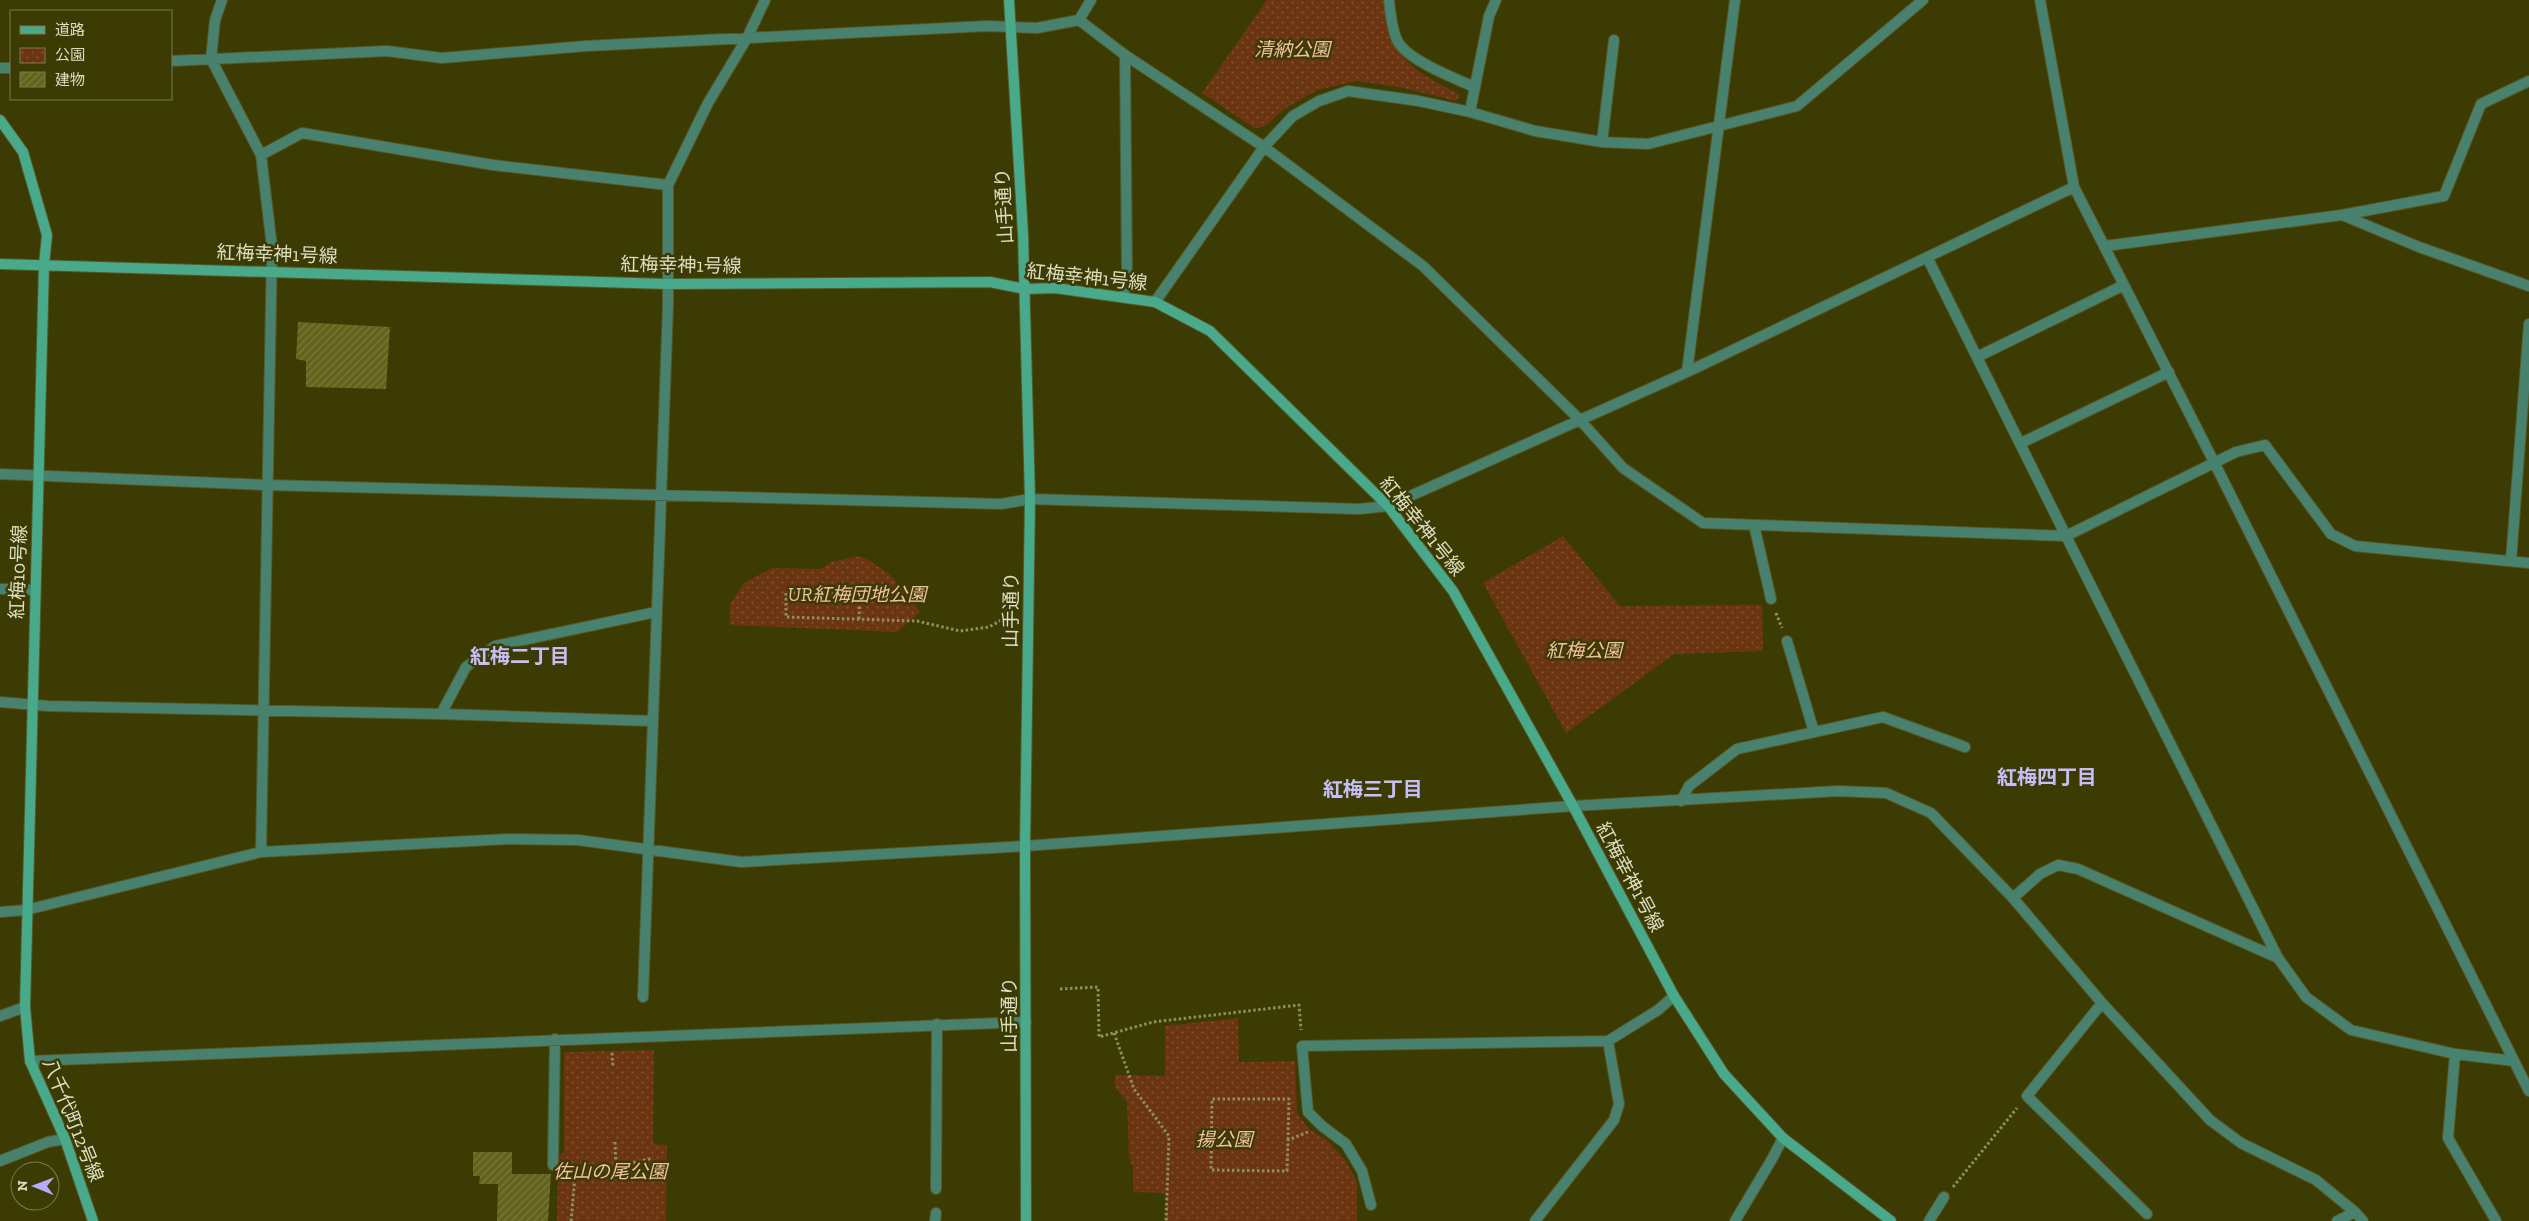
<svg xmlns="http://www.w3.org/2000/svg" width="2529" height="1221" font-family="'Zilla Slab','Noto Sans JP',serif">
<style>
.park{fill:url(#park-dots)}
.building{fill:url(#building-hatch)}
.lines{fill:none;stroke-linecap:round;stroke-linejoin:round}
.lane-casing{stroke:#585826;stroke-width:12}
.street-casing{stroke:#585826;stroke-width:12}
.secondary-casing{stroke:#585826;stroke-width:12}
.path{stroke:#8d8e64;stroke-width:3;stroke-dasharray:2.5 2.5;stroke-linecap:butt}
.lane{stroke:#48816e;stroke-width:10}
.street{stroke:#48816e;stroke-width:10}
.secondary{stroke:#48aa8b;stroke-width:10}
.labels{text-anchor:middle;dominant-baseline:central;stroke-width:5;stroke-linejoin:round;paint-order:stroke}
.park-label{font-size:19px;font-style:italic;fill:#f4bfa2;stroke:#3b3b03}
.street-label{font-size:19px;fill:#dcdec3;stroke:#3b3b03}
.neighbourhood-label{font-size:20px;font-weight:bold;fill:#c5bef8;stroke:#3b3b03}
</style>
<defs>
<pattern id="park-dots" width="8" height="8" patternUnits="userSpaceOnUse" patternTransform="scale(1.25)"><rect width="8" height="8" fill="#6b3511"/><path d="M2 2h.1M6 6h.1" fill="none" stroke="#805232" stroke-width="1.8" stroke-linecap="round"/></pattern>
<pattern id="building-hatch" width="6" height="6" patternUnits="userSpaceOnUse" patternTransform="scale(1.25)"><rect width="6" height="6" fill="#63641c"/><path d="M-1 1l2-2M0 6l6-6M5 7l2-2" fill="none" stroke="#797a3b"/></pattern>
</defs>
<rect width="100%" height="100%" fill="#3b3b03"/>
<path class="park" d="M 1267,0 L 1383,0 C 1393,60 1408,67 1460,95 L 1456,101 L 1404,88 L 1357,81 L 1317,90 L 1283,110 L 1264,127 L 1254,128 L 1202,93 Z
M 1563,536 L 1620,606 L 1762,605 L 1763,651 L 1674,654 L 1566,733 L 1483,583 Z
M 860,556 C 891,571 900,584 920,612 L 897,632 L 730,625 L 730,605 L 744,583 L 772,568 L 821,569 L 832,562 Z
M 1238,1018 L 1239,1062 L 1295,1061 L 1297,1113 L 1309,1129 L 1328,1141 L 1345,1160 L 1357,1182 L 1357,1221 L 1166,1221 L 1166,1193 L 1133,1192 L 1133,1169 L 1129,1156 L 1127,1102 L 1115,1087 L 1115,1075 L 1165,1076 L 1165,1026 Z
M 654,1050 L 653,1144 L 667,1145 L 666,1221 L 557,1221 L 558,1157 L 564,1152 L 564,1052 Z"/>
<path class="building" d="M 298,322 L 390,327 L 386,389 L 306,387 L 306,361 L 296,359 Z
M 473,1152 L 512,1152 L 512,1174 L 551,1174 L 548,1221 L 497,1221 L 498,1184 L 479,1184 L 480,1176 L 473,1176 Z"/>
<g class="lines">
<defs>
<path id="lane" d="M 261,155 L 302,133 L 493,165 L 668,185
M 2342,215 L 2444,196 L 2481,104 L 2529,81
M 1124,296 L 1127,275 L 1125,55
M 1787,641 L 1814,732
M 441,714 L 466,667 L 495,646 L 656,612
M 1681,801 L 1689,786 L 1737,749 L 1883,717 L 1965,747
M 2013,898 L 2040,874 L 2058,865 L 2078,869 L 2278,958
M 0,1016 L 25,1007
M 936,1189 L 937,1024
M 935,1221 L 936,1213"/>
<path id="street" d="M 222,0 L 215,20 L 211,59 L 261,155 L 272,247 L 261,852
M 1389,0 C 1390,11 1393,36 1400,45 C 1413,62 1454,78 1474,87
M 2040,0 L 2074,187
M 1079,20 L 1125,55 L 1264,147 L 1423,266 L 1580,420 L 1623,468 L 1703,523 L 2066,536 L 2278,958 L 2306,997 L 2351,1030 L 2455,1054 L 2514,1061
M 171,61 L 387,51 L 442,58 L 586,46 L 987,26 L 1037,28 L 1079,20 L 1091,0
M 0,68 L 11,68
M 1470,112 L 1489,16 L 1496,0
M 1602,142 L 1614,40
M 2105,246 L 2342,215 L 2419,247 L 2529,286
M 1927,257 L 2066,536 L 2236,452 L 2265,445 L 2331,534 L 2355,546 L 2529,563
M 1155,302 L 1264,147 L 1293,116 L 1319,101 L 1348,91 L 1419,101 L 1470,112 L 1535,131 L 1602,142 L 1648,144 L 1797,106 L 1923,0
M 1977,357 L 2124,285
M 1687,372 L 1735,0
M 2021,443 L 2169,372
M 0,474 L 267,485 L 1001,504 L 1030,499 L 1359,509 L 1388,506 L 1687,372 L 2074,187 L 2215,464 L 2529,1091
M 1754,525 L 1771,599
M 2511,561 L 2529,324
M 0,589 L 35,590
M 0,702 L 48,706 L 441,714 L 652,721
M 0,912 L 26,910 L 261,852 L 509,839 L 578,840 L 741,862 L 1025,846 L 1573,806 L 1838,791 L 1886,793 L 1931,813 L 2013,898 L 2102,1003 L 2210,1120 L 2241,1143 L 2316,1180 L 2355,1212 L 2363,1221
M 643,997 L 668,305 L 668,185 L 708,103 L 747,38 L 765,0
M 2102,1003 L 2027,1096 L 2147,1214
M 2455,1054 L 2448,1138 L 2496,1221
M 30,1061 L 1026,1022
M 0,1161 L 48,1142 L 65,1139
M 553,1165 L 555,1039
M 1371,1205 L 1362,1171 L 1346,1144 L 1322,1126 L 1308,1112 L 1302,1046 L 1608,1041 L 1658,1010 L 1674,996
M 1535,1221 L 1614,1120 L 1619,1104 L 1608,1041
M 1735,1221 L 1772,1159 L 1783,1138
M 1929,1221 L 1944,1197
M 2337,1221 L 2355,1212"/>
<path id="secondary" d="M 1009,0 L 1023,234 L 1030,499 L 1025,846 L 1026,1221
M 0,120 L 23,152 L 47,235 L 44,265 L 25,1007 L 30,1061 L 65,1139 L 93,1221
M 0,264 L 668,284 L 990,282 L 1025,289 L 1055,288 L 1155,302 L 1210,331 L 1388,506 L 1453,591 L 1573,806 L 1674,996 L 1724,1074 L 1783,1138 L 1891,1221"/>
</defs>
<use href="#lane" class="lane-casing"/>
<use href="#street" class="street-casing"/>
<use href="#secondary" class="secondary-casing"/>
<path class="path" d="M 1776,613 L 1782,628
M 859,619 L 860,594 L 786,592 L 786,617 L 917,621 L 960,631 L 989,627 L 1005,618
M 1060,989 L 1098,987 L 1099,1037 L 1153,1022 L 1299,1005 L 1301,1030
M 1114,1033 L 1134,1089 L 1169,1136 L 1166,1221
M 612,1053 L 613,1067
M 1288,1140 L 1289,1099 L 1212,1099 L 1211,1170 L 1287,1171 L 1288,1140 L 1308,1132
M 615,1142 L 616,1166
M 1953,1187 L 2017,1108
M 571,1221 L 575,1176 L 653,1158"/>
<use href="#lane" class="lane"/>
<use href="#street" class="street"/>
<use href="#secondary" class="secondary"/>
</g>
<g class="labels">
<g class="park-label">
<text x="1292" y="49">清納公園</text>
<text x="857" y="594">UR紅梅団地公園</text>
<text x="1584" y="650">紅梅公園</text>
<text x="1224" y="1139">揚公園</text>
<text x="610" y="1171">佐山の尾公園</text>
</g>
<g class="street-label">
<text transform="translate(1004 206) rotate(-93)">山手通り</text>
<text transform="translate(277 254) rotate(2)">紅梅幸神1号線</text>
<text transform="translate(681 265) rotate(1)">紅梅幸神1号線</text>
<text transform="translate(1087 277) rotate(6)">紅梅幸神1号線</text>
<text transform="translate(1422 526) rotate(51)">紅梅幸神1号線</text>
<text transform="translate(18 572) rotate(-88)">紅梅10号線</text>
<text transform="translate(1011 610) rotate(-89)">山手通り</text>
<text transform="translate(1630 877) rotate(62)">紅梅幸神1号線</text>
<text transform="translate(1009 1015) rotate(-90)">山手通り</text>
<text transform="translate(73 1120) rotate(68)">八千代町12号線</text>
</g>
<g class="neighbourhood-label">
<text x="520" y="656">紅梅二丁目</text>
<text x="2047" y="777">紅梅四丁目</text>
<text x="1373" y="789">紅梅三丁目</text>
</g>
</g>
<rect x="10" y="10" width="162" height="90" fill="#3b3b03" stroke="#7b7c50"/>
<rect x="20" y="26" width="25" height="8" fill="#48aa8b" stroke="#7b7c50"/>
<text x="55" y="35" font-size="15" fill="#dcdec3">道路</text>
<rect x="20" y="48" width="25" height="15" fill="url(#park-dots)" stroke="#7b7c50"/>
<text x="55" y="60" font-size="15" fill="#dcdec3">公園</text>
<rect x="20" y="72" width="25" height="15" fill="url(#building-hatch)" stroke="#7b7c50"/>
<text x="55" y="85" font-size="15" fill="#dcdec3">建物</text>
<g transform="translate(35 1186) rotate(271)"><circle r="24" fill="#3b3b03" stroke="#7b7c50"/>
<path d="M0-4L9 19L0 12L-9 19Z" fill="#b6acf8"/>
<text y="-8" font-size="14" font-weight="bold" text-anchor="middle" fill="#dcdec3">N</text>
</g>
</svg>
